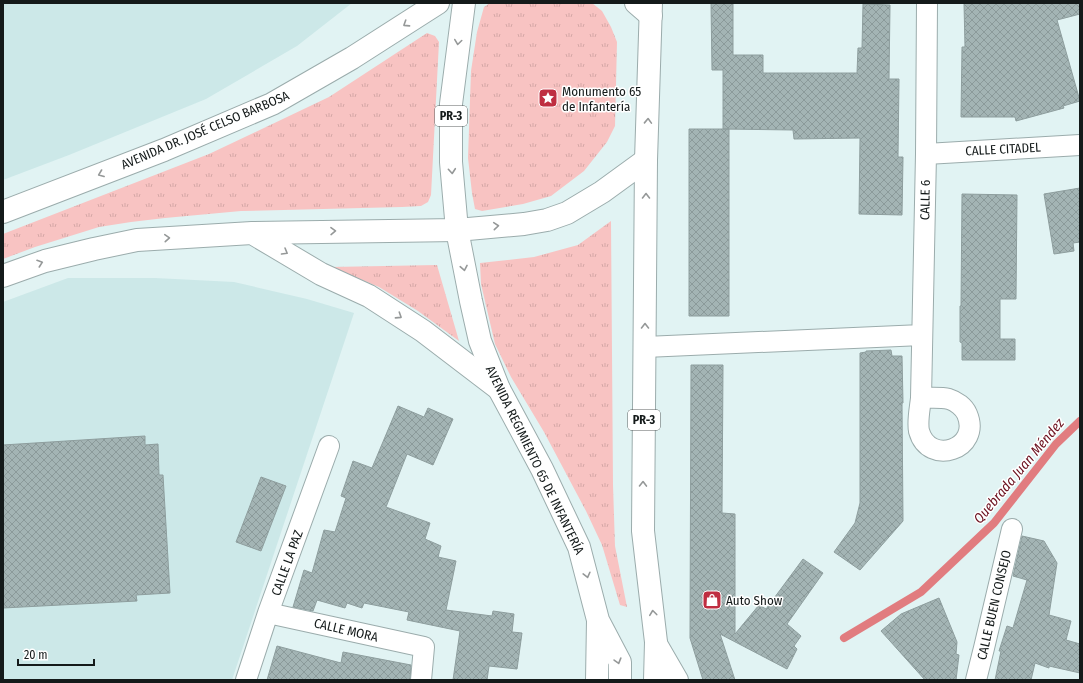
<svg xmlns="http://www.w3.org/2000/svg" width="1083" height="683" font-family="'Fira Sans Condensed',sans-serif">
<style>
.built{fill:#cce8e8}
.grass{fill:url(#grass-tufts)}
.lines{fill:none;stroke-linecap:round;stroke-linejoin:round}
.stream{stroke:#e17c7f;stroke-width:8}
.building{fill:url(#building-cross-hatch);stroke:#8e9e9e}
.street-casing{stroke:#9bacac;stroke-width:22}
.secondary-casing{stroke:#9bacac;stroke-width:24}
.highway-casing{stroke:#9bacac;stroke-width:24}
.street{stroke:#fff;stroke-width:20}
.secondary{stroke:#fff;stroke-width:22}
.highway{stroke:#fff;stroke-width:22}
.oneway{stroke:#959898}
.labels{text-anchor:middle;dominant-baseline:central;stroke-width:3;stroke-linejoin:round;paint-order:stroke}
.shield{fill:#fff;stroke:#5a5f5f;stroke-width:1}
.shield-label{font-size:12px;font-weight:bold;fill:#141a1a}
.poi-label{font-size:13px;fill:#141a1a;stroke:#fff;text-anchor:start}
.street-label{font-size:13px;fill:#141a1a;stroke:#fff}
.water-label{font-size:14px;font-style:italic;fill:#6c101e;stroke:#fff}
</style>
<defs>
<pattern id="grass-tufts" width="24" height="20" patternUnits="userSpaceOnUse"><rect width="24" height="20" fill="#f8c3c2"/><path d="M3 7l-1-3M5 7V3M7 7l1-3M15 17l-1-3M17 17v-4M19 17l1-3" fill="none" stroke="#d4a7a6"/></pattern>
<pattern id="building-cross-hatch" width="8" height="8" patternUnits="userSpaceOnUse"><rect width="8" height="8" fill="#a3b4b4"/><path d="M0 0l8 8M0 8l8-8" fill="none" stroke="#8b9a9a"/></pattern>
</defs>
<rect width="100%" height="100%" fill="#e1f3f3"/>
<path class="built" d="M 3,3 L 352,3 L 297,46 L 206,99 L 69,155 L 3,180 Z
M 68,278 L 155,278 L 234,282 L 307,299 L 354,313 L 232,680 L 3,680 L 3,302 Z"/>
<path class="grass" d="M 490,3 L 592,3 L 602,11 L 611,27 L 617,42 L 615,126 L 607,142 L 584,171 L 551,196 L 523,204 L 482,211 L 475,209 L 472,193 L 468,158 L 471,71 L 477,32 L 484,7 Z
M 427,33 L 435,36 L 439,42 L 431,195 L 428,202 L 421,206 L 402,207 L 241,211 L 165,218 L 131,222 L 99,227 L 35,247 L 3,259 L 3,234 L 209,154 L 329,97 Z
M 611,221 L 613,485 L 615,546 L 627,607 L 620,605 L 602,545 L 586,511 L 544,432 L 511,377 L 495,344 L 481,284 L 480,263 L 534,257 L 578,245 Z
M 437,265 L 459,341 L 418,311 L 379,287 L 331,267 Z"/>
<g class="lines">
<path class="stream" d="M 844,638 L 921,592 L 994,523 L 1056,444 L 1080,421"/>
</g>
<path class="building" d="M 711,3 L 733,3 L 733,55 L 763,55 L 763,73 L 857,73 L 858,48 L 862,48 L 863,4 L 890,5 L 889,79 L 899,79 L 898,157 L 903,157 L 902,215 L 859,214 L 860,138 L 794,139 L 793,130 L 723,129 L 723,70 L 712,70 Z
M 964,3 L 1080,3 L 1080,14 L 1057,20 L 1080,101 L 1063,106 L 1064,108 L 1016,121 L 1015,117 L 961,117 L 962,47 L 965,47 Z
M 689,129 L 729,129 L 729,316 L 689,316 Z
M 1080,188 L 1080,242 L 1073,243 L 1074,251 L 1054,254 L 1044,194 Z
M 962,194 L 1017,195 L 1016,299 L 1000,299 L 1000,339 L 1015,339 L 1015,360 L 962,360 L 962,343 L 960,342 L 960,306 L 961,306 Z
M 891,350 L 892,356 L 902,356 L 903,403 L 902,403 L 903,521 L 860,570 L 834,552 L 855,523 L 860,503 L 860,353 L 866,352 L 866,351 Z
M 691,365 L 723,365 L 722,513 L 735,514 L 735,634 L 759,605 L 766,609 L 803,559 L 823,573 L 787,624 L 801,636 L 794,646 L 797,649 L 787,669 L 720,634 L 735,680 L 703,680 L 690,638 Z
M 398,406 L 424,417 L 428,408 L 453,419 L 433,465 L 407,454 L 386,507 L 430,523 L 425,539 L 441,546 L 438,557 L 456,561 L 446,610 L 492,616 L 493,611 L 514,614 L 512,632 L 522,633 L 517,669 L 489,666 L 487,680 L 453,680 L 460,631 L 407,620 L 409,612 L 364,603 L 362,608 L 347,603 L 345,608 L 317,600 L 313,611 L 293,607 L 304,570 L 312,573 L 324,530 L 335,532 L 346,498 L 341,496 L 353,461 L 372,468 Z
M 145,436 L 145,445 L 158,444 L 159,475 L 163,475 L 170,593 L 136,595 L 137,601 L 3,608 L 3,445 Z
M 261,477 L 286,486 L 261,551 L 236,542 Z
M 1022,536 L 1044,541 L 1057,563 L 1049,615 L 1071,621 L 1066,640 L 1080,644 L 1080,673 L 1049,666 L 1049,668 L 1035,663 L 1031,680 L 995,680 L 1001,651 L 999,651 L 1007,626 L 1013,628 L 1027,580 L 1013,576 Z
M 939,598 L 957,642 L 956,654 L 959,655 L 956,680 L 925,680 L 881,631 L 901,614 Z
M 277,646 L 341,663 L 343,652 L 411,665 L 410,680 L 267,680 Z"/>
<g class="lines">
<defs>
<path id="street" d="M 926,154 L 1080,145
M 645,347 L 922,335
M 921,398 L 926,154 L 927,3
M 921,398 C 930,398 940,397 949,399 C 956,401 964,407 967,414 C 982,449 929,467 919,431 C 917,421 920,408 921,398 Z
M 268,613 L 424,647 L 421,680
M 656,642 L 678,680
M 246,680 L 268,613 L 329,446
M 976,680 L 984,648 L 1012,529"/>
<path id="secondary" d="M 636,3 L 651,16
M 3,212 L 164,150 L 272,104 L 352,58 L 438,3
M 252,233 L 321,274 L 369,296 L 423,331 L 499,389
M 3,276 L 45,261 L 94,249 L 137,240 L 252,233 L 457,230 L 524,224 L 547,220 L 567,213 L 602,192 L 646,160"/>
<path id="highway" d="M 464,3 L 451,104 L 451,162 L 457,230 L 471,301 L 480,341 L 499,389 L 542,469 L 579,547 L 598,620 L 597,680
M 651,3 L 646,160 L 643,531 L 656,642 L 655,680
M 599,622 L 620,662 L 620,680"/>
</defs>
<use href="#street" class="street-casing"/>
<use href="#secondary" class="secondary-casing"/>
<use href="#highway" class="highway-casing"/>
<use href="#street" class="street"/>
<use href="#secondary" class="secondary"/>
<use href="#highway" class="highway"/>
</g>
<defs><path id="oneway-chevron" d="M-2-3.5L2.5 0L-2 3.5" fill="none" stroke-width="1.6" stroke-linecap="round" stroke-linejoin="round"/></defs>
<g class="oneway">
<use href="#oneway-chevron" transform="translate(406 24) rotate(147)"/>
<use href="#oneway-chevron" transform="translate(458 42) rotate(98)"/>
<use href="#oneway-chevron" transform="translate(648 121) rotate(-88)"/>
<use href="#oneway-chevron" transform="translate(452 171) rotate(85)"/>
<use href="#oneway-chevron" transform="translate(101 174) rotate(159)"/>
<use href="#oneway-chevron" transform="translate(646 196) rotate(-90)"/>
<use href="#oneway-chevron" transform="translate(496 226) rotate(-5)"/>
<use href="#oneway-chevron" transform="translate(333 231) rotate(-1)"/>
<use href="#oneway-chevron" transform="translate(167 238) rotate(-4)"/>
<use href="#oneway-chevron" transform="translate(285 252) rotate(30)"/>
<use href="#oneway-chevron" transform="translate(40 263) rotate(-19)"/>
<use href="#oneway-chevron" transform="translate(464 268) rotate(79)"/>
<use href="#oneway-chevron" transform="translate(399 316) rotate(33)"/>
<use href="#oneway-chevron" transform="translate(645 326) rotate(-90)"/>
<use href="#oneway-chevron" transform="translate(643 484) rotate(-89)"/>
<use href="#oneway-chevron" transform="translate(587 575) rotate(76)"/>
<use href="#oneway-chevron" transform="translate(653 613) rotate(-97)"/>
<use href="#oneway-chevron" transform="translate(618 661) rotate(74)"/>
</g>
<defs>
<symbol id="sight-square" viewBox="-11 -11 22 22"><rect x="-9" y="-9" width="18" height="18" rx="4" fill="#bf2e41" stroke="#fff"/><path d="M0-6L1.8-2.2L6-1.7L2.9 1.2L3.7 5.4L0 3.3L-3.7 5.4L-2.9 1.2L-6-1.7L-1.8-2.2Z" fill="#fff"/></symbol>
<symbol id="shop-square" viewBox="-11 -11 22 22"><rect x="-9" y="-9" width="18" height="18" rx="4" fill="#bf2e41" stroke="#fff"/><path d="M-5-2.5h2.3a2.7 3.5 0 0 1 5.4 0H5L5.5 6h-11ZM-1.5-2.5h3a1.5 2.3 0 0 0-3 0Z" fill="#fff"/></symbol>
</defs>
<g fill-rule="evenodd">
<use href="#sight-square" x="537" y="87" width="22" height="22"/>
<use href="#shop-square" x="701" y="589" width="22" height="22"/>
</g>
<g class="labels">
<g class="shield">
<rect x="435" y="106" width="32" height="20" rx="3"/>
<rect x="628" y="410" width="32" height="20" rx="3"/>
</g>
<g class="shield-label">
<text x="451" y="116">PR-3</text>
<text x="644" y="420">PR-3</text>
</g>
<g class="poi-label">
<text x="562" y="91">Monumento 65<tspan x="562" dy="15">de Infantería</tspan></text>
<text x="726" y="600">Auto Show</text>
</g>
<g class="street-label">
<text transform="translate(205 130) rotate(-23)">AVENIDA DR. JOSÉ CELSO BARBOSA</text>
<text transform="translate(1003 149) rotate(-3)">CALLE CITADEL</text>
<text transform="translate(925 200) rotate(-89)">CALLE 6</text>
<text transform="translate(535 460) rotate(64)">AVENIDA REGIMIENTO 65 DE INFANTERÍA</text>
<text transform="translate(287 563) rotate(-70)">CALLE LA PAZ</text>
<text transform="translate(994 605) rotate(-77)">CALLE BUEN CONSEJO</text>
<text transform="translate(346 630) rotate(13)">CALLE MORA</text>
</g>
<g class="water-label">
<text transform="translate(1019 471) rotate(-50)">Quebrada Juan Méndez</text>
</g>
</g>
<rect width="1083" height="683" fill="none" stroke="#141a1a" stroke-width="8"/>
<path d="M18 659v6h76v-6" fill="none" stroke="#141a1a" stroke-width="2"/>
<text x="24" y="659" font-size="12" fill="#141a1a" stroke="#ffffff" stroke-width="3" paint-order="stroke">20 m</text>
</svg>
